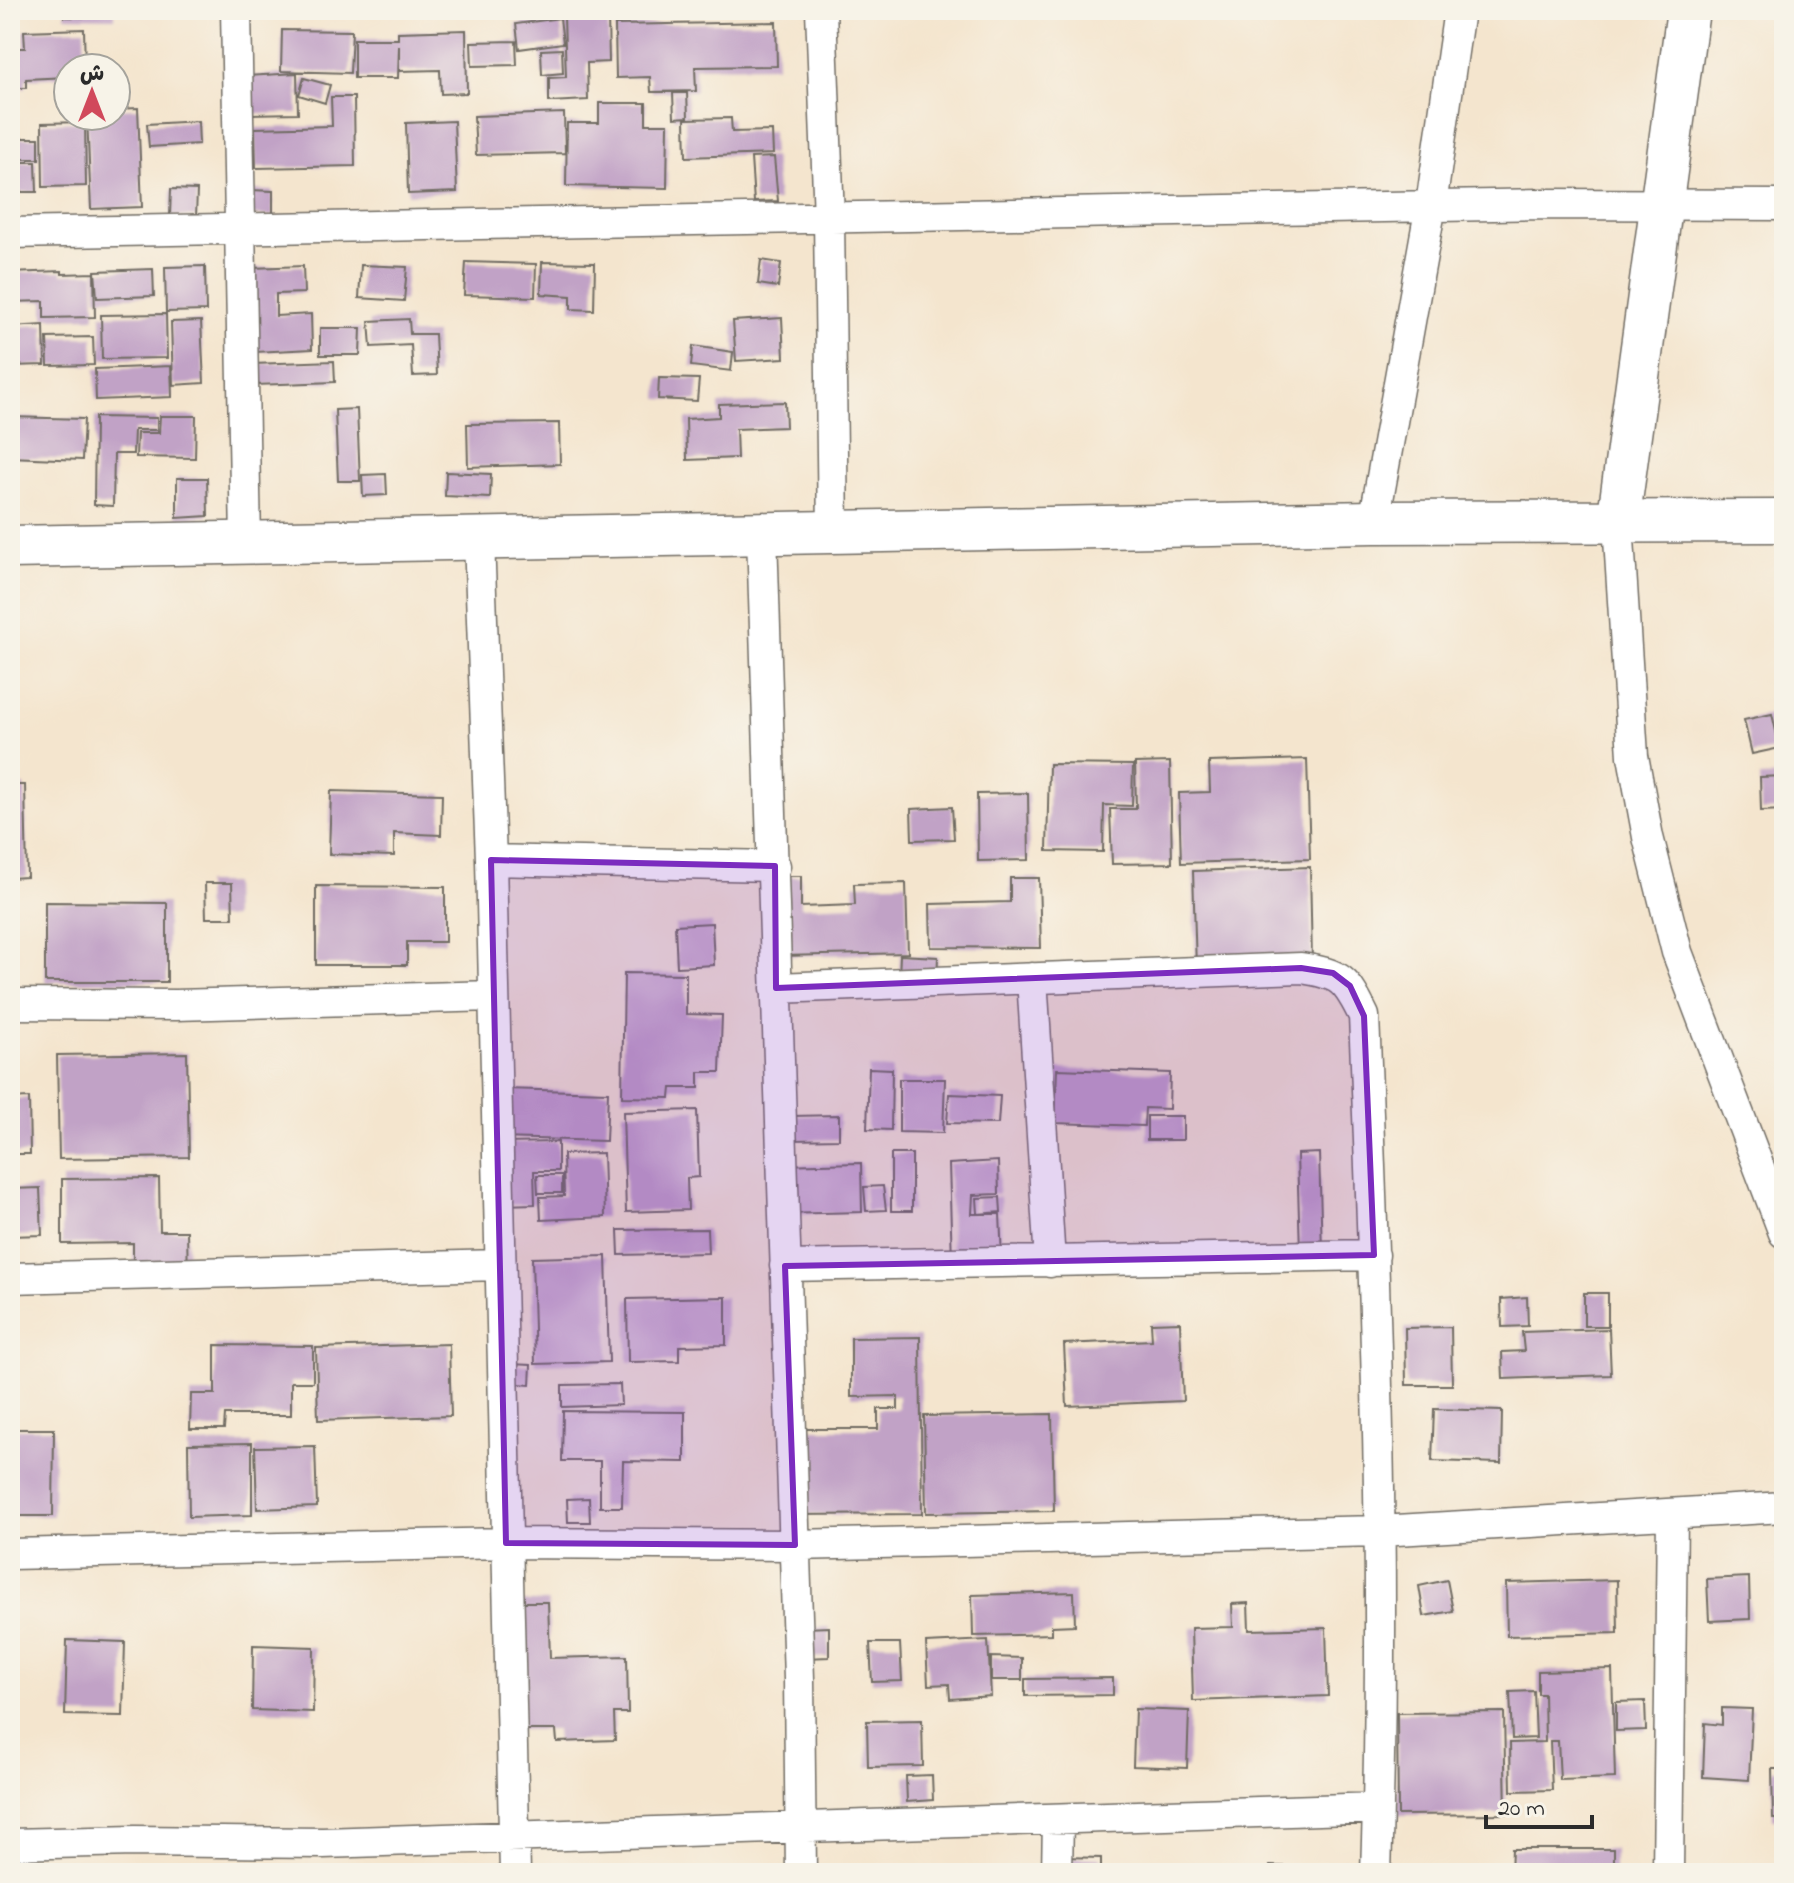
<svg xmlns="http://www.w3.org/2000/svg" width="1794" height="1883" font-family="'Indie Flower','Playpen Sans Arabic',sans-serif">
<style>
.building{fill:#c1a2c6}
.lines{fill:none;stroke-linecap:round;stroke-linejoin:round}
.street-casing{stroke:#716c64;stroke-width:33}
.secondary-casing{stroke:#716c64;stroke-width:45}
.street{stroke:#fff;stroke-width:30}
.secondary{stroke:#fff;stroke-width:42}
.marked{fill:#7b2cbf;fill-opacity:0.2;stroke:#7b2cbf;stroke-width:6;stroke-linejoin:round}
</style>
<rect width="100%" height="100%" fill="#f7f3e8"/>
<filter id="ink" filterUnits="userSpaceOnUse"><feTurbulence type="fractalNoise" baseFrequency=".0125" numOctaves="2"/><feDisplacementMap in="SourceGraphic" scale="16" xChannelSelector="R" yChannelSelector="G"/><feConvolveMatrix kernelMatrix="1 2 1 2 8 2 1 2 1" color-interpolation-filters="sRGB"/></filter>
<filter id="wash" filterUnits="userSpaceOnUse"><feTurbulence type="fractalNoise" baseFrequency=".006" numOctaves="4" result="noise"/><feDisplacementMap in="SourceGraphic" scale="32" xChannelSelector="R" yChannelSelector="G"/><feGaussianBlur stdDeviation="1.8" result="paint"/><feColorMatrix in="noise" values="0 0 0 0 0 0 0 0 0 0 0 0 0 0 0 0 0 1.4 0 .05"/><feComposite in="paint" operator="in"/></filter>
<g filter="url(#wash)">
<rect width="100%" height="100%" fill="#f4e5ce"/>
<g id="blocks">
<path class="building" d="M 65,10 L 115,10 L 115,18 L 65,17 Z
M 608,16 L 609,62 L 587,63 L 588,100 L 549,102 L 549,78 L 566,77 L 564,17 Z
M 560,18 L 563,43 L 519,49 L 516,24 Z
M 776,22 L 777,66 L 695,67 L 696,91 L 651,92 L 650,77 L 616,78 L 615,25 Z
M 84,29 L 85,68 L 68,68 L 68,77 L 26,79 L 26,88 L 10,88 L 10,48 L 25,48 L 24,31 Z
M 282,30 L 352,31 L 350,73 L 281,71 Z
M 466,30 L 467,93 L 441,94 L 440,70 L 399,71 L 399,46 L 398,78 L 354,78 L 354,39 L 398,39 L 398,32 Z
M 516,41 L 517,65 L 472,66 L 471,42 Z
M 562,49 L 563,73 L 542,75 L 541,50 Z
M 297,73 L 298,113 L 249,114 L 247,76 Z
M 304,78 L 330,85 L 325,103 L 299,95 Z
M 673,93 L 687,93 L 688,117 L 674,118 Z
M 331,97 L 354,97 L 355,166 L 256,168 L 255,128 L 332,126 Z
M 599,103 L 646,103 L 646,124 L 668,124 L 667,188 L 566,186 L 567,123 L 599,123 Z
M 138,108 L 142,207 L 91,209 L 87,116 L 116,116 L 116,109 Z
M 564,113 L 565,153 L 476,155 L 474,116 Z
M 731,118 L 732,132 L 772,131 L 773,154 L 686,157 L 685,119 Z
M 198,121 L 199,144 L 149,147 L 147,124 Z
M 454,121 L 457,192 L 408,194 L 406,123 Z
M 85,122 L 86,186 L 43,187 L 42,123 Z
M 10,138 L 39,138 L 39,159 L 10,159 Z
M 774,157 L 778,201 L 754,202 L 751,158 Z
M 10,162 L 36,162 L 37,192 L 10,192 Z
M 171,189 L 197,190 L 196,217 L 170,216 Z
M 251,190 L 273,191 L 273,216 L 250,215 Z
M 761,260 L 781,263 L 778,287 L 758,284 Z
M 466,262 L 536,264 L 535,297 L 464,295 Z
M 542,262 L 595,263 L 594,310 L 571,309 L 571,296 L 541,294 Z
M 361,265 L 407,267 L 404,301 L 359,298 Z
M 205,266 L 206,311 L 166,312 L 165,267 Z
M 303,266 L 304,293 L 276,294 L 276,316 L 311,314 L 312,349 L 255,352 L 252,268 Z
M 153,269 L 154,296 L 97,298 L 95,271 Z
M 62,271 L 62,274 L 94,273 L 95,317 L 44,318 L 44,301 L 10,302 L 10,273 Z
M 166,314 L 167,358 L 102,359 L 101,315 Z
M 782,318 L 784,358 L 736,361 L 733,321 Z
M 409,319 L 410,334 L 435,334 L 437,375 L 413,376 L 411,345 L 371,347 L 369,321 Z
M 201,321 L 204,383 L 173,385 L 171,322 Z
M 44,325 L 45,365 L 10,366 L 10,327 Z
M 320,328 L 361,328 L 360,355 L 320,355 Z
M 93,337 L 94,365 L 48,366 L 47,338 Z
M 693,346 L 733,352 L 731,371 L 691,366 Z
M 334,361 L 335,382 L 254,385 L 253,364 Z
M 171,366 L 172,397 L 96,400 L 95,369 Z
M 659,378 L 699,379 L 697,401 L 658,399 Z
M 785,402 L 786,427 L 736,429 L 737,458 L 687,460 L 686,419 L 719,417 L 719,404 Z
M 357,409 L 360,481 L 338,481 L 335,410 Z
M 160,416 L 196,416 L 195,458 L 136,457 L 137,433 L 159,433 Z
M 10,417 L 84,419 L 82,460 L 10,457 Z
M 95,417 L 157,418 L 157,430 L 134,430 L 133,454 L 114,454 L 113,506 L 94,505 Z
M 559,423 L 560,464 L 468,467 L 467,424 Z
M 446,472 L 491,474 L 490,498 L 445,496 Z
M 386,474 L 387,495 L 363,496 L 362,475 Z
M 177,478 L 207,478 L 208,516 L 177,518 Z
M 1772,714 L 1780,748 L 1752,754 L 1744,720 Z
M 1307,759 L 1310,859 L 1181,863 L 1179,793 L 1210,792 L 1209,762 Z
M 1170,762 L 1172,863 L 1112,864 L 1110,809 L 1136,809 L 1135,763 Z
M 1049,764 L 1133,765 L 1132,806 L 1104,805 L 1103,852 L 1047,851 Z
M 1784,776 L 1784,810 L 1761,811 L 1760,777 Z
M 10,785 L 25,785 L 27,877 L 10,878 Z
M 331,791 L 442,794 L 441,835 L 394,833 L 394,856 L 329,854 Z
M 1028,793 L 1029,860 L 978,861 L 977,794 Z
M 952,807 L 954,839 L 912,840 L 911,809 Z
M 1310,867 L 1312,963 L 1196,968 L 1193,871 Z
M 781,876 L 801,876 L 801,907 L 855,905 L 854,884 L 906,883 L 908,953 L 782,956 Z
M 1010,878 L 1039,878 L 1041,948 L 931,947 L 930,904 L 1010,902 Z
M 205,883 L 232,883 L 233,918 L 206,918 Z
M 316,886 L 445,887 L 445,942 L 407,942 L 407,965 L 316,965 Z
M 45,902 L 167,903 L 167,982 L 45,982 Z
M 712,923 L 714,965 L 677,967 L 675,925 Z
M 900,955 L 938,957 L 937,978 L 899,977 Z
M 624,973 L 686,974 L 686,1014 L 722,1015 L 720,1072 L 699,1072 L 699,1088 L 671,1088 L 670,1098 L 622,1097 Z
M 187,1053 L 189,1157 L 59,1159 L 57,1055 Z
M 869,1068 L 892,1069 L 891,1130 L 867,1129 Z
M 1057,1069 L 1170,1073 L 1169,1109 L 1145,1108 L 1144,1126 L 1055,1123 Z
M 899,1079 L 945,1079 L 943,1133 L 899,1132 Z
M 503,1089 L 608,1092 L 606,1141 L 501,1138 Z
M 949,1094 L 1000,1096 L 998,1124 L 947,1123 Z
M 29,1098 L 30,1154 L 10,1154 L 10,1099 Z
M 697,1110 L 699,1177 L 687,1178 L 688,1210 L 626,1212 L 623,1112 Z
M 839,1115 L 839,1139 L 792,1140 L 791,1116 Z
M 1147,1116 L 1183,1116 L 1183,1140 L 1147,1140 Z
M 558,1142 L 558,1171 L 534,1171 L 535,1204 L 503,1205 L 501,1143 Z
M 603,1153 L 605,1217 L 541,1220 L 540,1197 L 564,1196 L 563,1154 Z
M 1319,1153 L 1322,1251 L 1300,1251 L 1297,1154 Z
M 891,1154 L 912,1154 L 912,1211 L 891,1211 Z
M 998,1161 L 999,1194 L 973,1195 L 972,1214 L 1000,1214 L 1002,1259 L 952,1261 L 949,1164 Z
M 861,1163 L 862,1212 L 781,1214 L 779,1165 Z
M 537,1175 L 562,1175 L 562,1193 L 538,1193 Z
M 159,1178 L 160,1231 L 187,1231 L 188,1278 L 133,1279 L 133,1243 L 62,1244 L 62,1179 Z
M 883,1186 L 886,1210 L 866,1211 L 864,1187 Z
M 40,1188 L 42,1235 L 10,1236 L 10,1189 Z
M 1000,1197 L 1001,1212 L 978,1214 L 977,1198 Z
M 707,1229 L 708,1253 L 619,1255 L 618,1230 Z
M 606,1256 L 609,1362 L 535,1364 L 532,1258 Z
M 1584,1293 L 1608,1293 L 1608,1326 L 1584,1326 Z
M 726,1297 L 726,1345 L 679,1346 L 679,1361 L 628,1362 L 627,1299 Z
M 1527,1297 L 1528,1326 L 1502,1327 L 1501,1299 Z
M 1180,1322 L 1183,1401 L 1067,1406 L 1064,1344 L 1152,1340 L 1151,1323 Z
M 1451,1327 L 1452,1385 L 1406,1385 L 1405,1328 Z
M 1609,1329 L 1611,1375 L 1503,1379 L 1502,1352 L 1524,1351 L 1522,1332 Z
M 920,1337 L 922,1514 L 792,1515 L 805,1429 L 878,1429 L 878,1409 L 898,1409 L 898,1396 L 851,1397 L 851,1338 Z
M 449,1344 L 451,1416 L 318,1420 L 316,1348 Z
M 215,1345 L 313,1346 L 313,1382 L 291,1382 L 291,1415 L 225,1415 L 224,1429 L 190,1429 L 191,1394 L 215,1394 Z
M 510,1364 L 531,1365 L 530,1385 L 508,1383 Z
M 620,1384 L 621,1405 L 562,1407 L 562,1385 Z
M 1434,1409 L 1502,1411 L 1501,1463 L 1432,1461 Z
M 563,1411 L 685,1412 L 685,1462 L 623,1461 L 622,1507 L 600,1507 L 600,1461 L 562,1461 Z
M 1052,1414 L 1054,1511 L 926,1513 L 924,1416 Z
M 10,1429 L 54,1429 L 53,1516 L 10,1516 Z
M 252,1443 L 252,1515 L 189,1517 L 188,1444 Z
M 315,1446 L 317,1507 L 257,1509 L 255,1447 Z
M 589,1498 L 590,1522 L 568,1522 L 567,1499 Z
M 1749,1577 L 1750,1619 L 1709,1621 L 1707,1579 Z
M 1447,1580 L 1453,1611 L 1424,1616 L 1419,1586 Z
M 1617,1580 L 1618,1633 L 1507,1636 L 1506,1583 Z
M 1074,1592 L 1075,1625 L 1052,1626 L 1052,1634 L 973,1636 L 972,1595 Z
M 516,1602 L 548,1602 L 550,1658 L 627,1656 L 628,1713 L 614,1713 L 615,1740 L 557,1742 L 556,1730 L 519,1730 Z
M 1248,1603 L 1249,1630 L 1326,1628 L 1328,1696 L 1193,1701 L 1191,1628 L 1233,1627 L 1232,1604 Z
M 829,1627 L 829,1657 L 805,1658 L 805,1628 Z
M 67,1640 L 125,1642 L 123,1716 L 65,1715 Z
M 988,1640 L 991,1696 L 950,1699 L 949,1684 L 928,1685 L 926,1643 Z
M 870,1643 L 900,1643 L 902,1681 L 872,1682 Z
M 253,1645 L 314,1647 L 313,1712 L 252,1710 Z
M 991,1657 L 1022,1658 L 1022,1680 L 991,1680 Z
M 1612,1669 L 1615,1778 L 1560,1780 L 1558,1741 L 1550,1741 L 1552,1790 L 1511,1791 L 1510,1743 L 1545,1742 L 1544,1694 L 1538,1694 L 1538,1671 Z
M 1113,1678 L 1113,1695 L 1025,1696 L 1025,1679 Z
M 1534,1691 L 1536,1738 L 1512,1739 L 1510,1692 Z
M 1645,1701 L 1646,1730 L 1616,1731 L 1616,1702 Z
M 1722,1708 L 1752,1709 L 1749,1780 L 1703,1777 L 1705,1723 L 1722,1725 Z
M 1135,1709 L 1189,1711 L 1187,1768 L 1133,1766 Z
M 1504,1712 L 1506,1814 L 1398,1815 L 1397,1713 Z
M 922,1720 L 923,1766 L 868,1767 L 867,1721 Z
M 1772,1769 L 1784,1769 L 1784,1819 L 1773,1819 Z
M 932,1775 L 933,1800 L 907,1802 L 906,1776 Z
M 1512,1849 L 1614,1849 L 1614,1873 L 1511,1873 Z
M 1065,1857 L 1101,1858 L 1101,1873 L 1065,1873 Z
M 1270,1866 L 1334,1868 L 1334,1873 L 1269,1873 Z"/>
</g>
</g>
<g filter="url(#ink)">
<use href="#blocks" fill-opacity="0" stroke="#716c64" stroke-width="2"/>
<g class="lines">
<defs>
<path id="street" d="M 236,10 L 246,542
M 821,10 L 829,218 L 833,533
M 10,233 L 1542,204 L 1784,205
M 1374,522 L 1431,205 L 1459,10
M 1618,523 L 1633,756 L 1648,837 L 1677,952 L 1784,1233
M 762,535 L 799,1679 L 801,1873
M 479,540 L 491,860 L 515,1873
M 491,860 L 775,866
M 1032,978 L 1050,1262
M 776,988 L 1301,968 C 1341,974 1346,979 1364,1016 C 1376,1301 1386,1587 1376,1873
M 10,1004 L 176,1005 L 494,996
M 785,1266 L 1374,1255
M 10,1278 L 500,1265
M 10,1554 L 506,1543 L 795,1545 L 1380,1531 L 1784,1507
M 10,1844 L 135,1841 L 323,1843 L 1378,1808
M 1057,1873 L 1058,1819
M 1668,1873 L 1672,1514"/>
<path id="secondary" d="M 1618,523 L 1688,10
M 10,547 L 1374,522 L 1784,521"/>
</defs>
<use href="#street" class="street-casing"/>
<use href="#secondary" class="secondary-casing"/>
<use href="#street" class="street"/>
<use href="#secondary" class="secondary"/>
</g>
</g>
<path class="marked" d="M 491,860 L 775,866 L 776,988 L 1301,968 L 1333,973 L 1350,986 L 1364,1016 L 1374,1255 L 785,1266 L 795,1545 L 506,1543 Z"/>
<rect width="1794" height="1883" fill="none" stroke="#f7f3e8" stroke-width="40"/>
<g transform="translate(92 92)"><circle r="38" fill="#f7f3e8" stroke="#a5a39c" stroke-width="2"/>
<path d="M0-6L14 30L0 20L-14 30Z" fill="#d1495b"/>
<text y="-12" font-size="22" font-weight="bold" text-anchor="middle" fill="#2b2b2b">ش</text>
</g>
<path d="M1486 1815v12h106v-12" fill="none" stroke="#2b2b2b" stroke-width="4"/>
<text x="1498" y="1815" font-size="24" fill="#2b2b2b" stroke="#f7f3e8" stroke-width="6" paint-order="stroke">20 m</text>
</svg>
